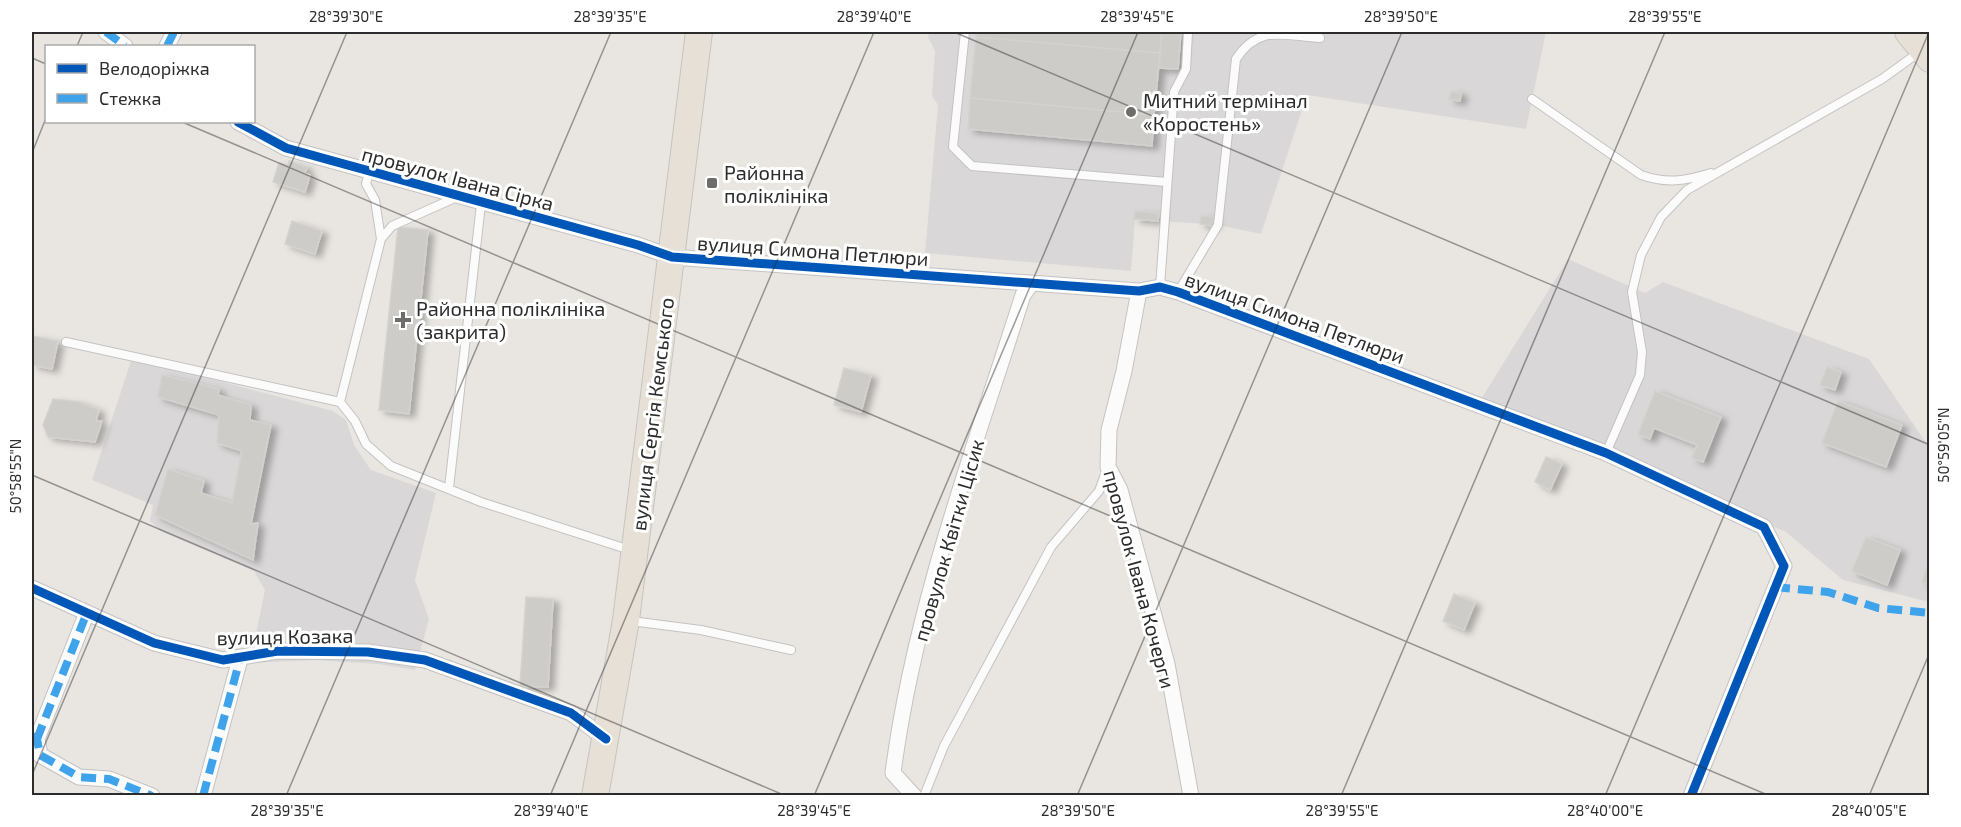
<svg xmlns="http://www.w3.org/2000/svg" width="1961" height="827" font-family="'Exo 2',sans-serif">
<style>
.industrial{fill:#dad7d9}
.building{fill:#ceccc9;stroke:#d4d2ce;stroke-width:1.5;filter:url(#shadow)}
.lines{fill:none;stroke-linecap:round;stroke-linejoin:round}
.service-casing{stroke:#c4c2c2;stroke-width:10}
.minor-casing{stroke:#c4c2c2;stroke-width:17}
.trunk-casing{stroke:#c5c4c2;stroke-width:28}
.service{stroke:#fcfbfb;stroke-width:8}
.minor{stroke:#fcfbfb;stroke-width:15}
.trunk{stroke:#e6e0d6;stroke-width:26}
.quiet{stroke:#3ea3eb;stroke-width:8;stroke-dasharray:15 8;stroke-linecap:butt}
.cycleway-casing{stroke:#fff;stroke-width:13}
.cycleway{stroke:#0057b8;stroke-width:9}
.ticks{fill:none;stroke:#2c2c2c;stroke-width:1.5;stroke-opacity:0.45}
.poi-dot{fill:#6e6d6c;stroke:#fff;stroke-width:2}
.labels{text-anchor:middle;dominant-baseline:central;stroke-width:6;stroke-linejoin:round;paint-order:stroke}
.poi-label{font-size:20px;fill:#2c2c2c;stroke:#fff;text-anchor:start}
.street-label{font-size:20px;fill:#2c2c2c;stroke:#fff}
.neatline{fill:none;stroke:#2c2c2c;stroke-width:2}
.ticks-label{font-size:15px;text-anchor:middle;fill:#2c2c2c}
</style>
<defs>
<filter id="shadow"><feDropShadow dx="6" dy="3.5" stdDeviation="3" flood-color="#0004"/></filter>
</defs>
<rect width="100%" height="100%" fill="#e9e6e2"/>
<path class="industrial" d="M 929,32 L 1546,32 L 1526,129 L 1307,95 L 1261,234 L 1218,225 L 1135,219 L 1131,271 L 925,253 L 938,105 L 932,96 L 935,51 L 928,37 Z
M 1568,259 L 1645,293 L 1663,282 L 1869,359 L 1929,447 L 1929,602 L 1843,580 L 1786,532 L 1478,404 Z
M 132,358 L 333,411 L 346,420 L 354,445 L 371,470 L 436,493 L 415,580 L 429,619 L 415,670 L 378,664 L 316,660 L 250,663 L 265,590 L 254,571 L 162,532 L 150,521 L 153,505 L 92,480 Z"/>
<path class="building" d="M 976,32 L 1162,32 L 1160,53 L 976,37 Z
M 1162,32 L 1181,32 L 1178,69 L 1159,68 Z
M 976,37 L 1160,53 L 1154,115 L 970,98 Z
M 1451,91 L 1461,93 L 1460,101 L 1449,99 Z
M 970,98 L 1154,115 L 1152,146 L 968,129 Z
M 289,161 L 307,167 L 305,173 L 310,175 L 305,192 L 273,182 L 279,163 L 288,165 Z
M 1135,211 L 1159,213 L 1158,221 L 1134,219 Z
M 1201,216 L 1214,217 L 1213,226 L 1200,224 Z
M 292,221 L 322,231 L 315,254 L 285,244 Z
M 398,227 L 428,230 L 409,414 L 379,410 Z
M 33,336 L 58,341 L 52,369 L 32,365 Z
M 1827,367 L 1841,372 L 1835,390 L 1820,385 Z
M 844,368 L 871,375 L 861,412 L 834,405 Z
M 162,375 L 219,389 L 218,395 L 251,405 L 250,420 L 271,425 L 251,524 L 258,523 L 253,560 L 155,515 L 168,469 L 204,481 L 201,493 L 232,503 L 242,451 L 217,443 L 219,415 L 158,397 Z
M 1655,391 L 1721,417 L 1703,462 L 1692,458 L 1697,445 L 1654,428 L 1650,439 L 1638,434 Z
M 53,399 L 80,402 L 99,410 L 96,421 L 102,421 L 95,442 L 48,437 L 43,425 Z
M 1838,401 L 1902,425 L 1886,467 L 1822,443 Z
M 1546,457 L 1562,464 L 1550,490 L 1535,482 Z
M 1866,537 L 1900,550 L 1887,585 L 1852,571 Z
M 1930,559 L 1930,585 L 1922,582 Z
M 1454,594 L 1475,603 L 1464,630 L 1443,621 Z
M 526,597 L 553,599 L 548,687 L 520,686 Z"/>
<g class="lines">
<defs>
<path id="service" d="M 965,32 L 953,147 L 972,166 L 1167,182
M 1532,99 L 1641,175 C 1667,184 1685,181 1711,173
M 369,172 L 366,184 L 375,200 L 381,239
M 1160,287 L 1174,92 L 1186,69 L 1188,32
M 1178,292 L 1218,225 L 1236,59 C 1259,24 1283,36 1320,38
M 66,342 L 340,402 L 355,421 L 366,444 L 391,466 L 481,502 L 630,550
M 340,402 L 381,239 L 392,226 L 457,197
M 1606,453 L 1640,375 L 1642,352 L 1632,292 L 1641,255 L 1661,217 L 1687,190 L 1882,79 L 1918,53
M 449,488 L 481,204
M 631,621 L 701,630 L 791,650
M 924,796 L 944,746 L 1051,547 L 1099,491 L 1107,469"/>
<path id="minor" d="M 106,32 L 125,46
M 167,46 L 174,32
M 238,122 L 286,148 L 638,245 L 672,257 L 1139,291 L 1160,287 L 1178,292 L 1606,453 L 1764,527 L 1784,566 L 1691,796
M 1139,291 L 1124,371 L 1109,430 L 1108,467 L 1120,490 L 1167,664 L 1191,796
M 32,588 L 154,643 L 223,660 L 278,651 L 368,652 L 425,660 L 571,713 L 606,739
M 32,736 L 37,739 L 40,755 L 79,777 L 109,779 L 152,796
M 37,739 L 86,615
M 203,796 L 240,659
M 914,796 L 893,773 C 914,610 973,452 1023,295 L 1031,284"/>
<path id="trunk" d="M 1908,32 L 1930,59
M 595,796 L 626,620 L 699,32"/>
</defs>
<use href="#service" class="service-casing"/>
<use href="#minor" class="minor-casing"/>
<use href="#trunk" class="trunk-casing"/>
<use href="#service" class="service"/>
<use href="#minor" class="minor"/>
<use href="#trunk" class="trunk"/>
<path class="quiet" d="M 106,32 L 125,46
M 167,46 L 174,32
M 1775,587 L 1828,592 L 1878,608 L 1930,613
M 32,736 L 37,739 L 40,755 L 79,777 L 109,779 L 152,796
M 37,739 L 86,615
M 203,796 L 240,659"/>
<defs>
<path id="cycleway" d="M 238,122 L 286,148 L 638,245 L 672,257 L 1139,291 L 1160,287 L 1178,292 L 1606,453 L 1764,527 L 1784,566 L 1691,796
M 32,588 L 154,643 L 223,660 L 278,651 L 368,652 L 425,660 L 571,713 L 606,739"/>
</defs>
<use href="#cycleway" class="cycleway-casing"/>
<use href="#cycleway" class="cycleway"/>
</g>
<path class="ticks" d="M 954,32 L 1930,445M 77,46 L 83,32M 32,58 L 46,64M 182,122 L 1770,796M 32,153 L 46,118M 32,475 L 786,796M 32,775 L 347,32M 286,796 L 611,32M 550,796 L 874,32M 814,796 L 1138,32M 1077,796 L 1402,32M 1341,796 L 1665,32M 1605,796 L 1929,32M 1869,796 L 1930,652"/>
<g class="poi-dot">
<circle cx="1131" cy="112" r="6"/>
<rect x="706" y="177" width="12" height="12" rx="3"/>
<path d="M400 311h6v6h6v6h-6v6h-6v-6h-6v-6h6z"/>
</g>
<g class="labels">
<g class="poi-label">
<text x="1143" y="100">Митний термінал<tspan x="1143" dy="23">«Коростень»</tspan></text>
<text x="724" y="172">Районна<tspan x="724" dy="23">поліклініка</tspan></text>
<text x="416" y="308">Районна поліклініка<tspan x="416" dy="23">(закрита)</tspan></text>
</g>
<g class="street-label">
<text transform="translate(458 178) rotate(15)">провулок Івана Сірка</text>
<text transform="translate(813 250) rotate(4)">вулиця Симона Петлюри</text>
<text transform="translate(1295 317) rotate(20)">вулиця Симона Петлюри</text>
<text transform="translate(652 414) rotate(-83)">вулиця Сергія Кемського</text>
<text transform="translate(948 540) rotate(-74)">провулок Квітки Цісик</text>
<text transform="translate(1140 579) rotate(75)">провулок Івана Кочерги</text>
<text transform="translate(285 636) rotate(-1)">вулиця Козака</text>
</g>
</g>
<rect width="1961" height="827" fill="none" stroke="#ffffff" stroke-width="66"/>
<rect x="45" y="45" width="210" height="78" fill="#ffffff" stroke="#ababab" stroke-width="1.5"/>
<rect x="57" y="64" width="30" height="9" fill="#0057b8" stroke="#ababab" stroke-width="1.5"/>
<text x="99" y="75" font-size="18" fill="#2c2c2c">Велодоріжка</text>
<rect x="57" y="94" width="30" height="9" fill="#3ea3eb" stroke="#ababab" stroke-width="1.5"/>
<text x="99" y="105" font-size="18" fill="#2c2c2c">Стежка</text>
<rect x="33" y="33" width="1895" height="761" class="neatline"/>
<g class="ticks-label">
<text x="346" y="22">28°39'30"E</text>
<text x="610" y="22">28°39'35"E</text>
<text x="874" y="22">28°39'40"E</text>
<text x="1137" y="22">28°39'45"E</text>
<text x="1401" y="22">28°39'50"E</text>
<text x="1665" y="22">28°39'55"E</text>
<text transform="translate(1944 445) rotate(-90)" y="5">50°59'05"N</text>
<text transform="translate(16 476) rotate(-90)" y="5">50°58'55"N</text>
<text x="287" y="816">28°39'35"E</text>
<text x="551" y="816">28°39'40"E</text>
<text x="814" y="816">28°39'45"E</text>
<text x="1078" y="816">28°39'50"E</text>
<text x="1342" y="816">28°39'55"E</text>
<text x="1605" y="816">28°40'00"E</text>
<text x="1869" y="816">28°40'05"E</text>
</g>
</svg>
